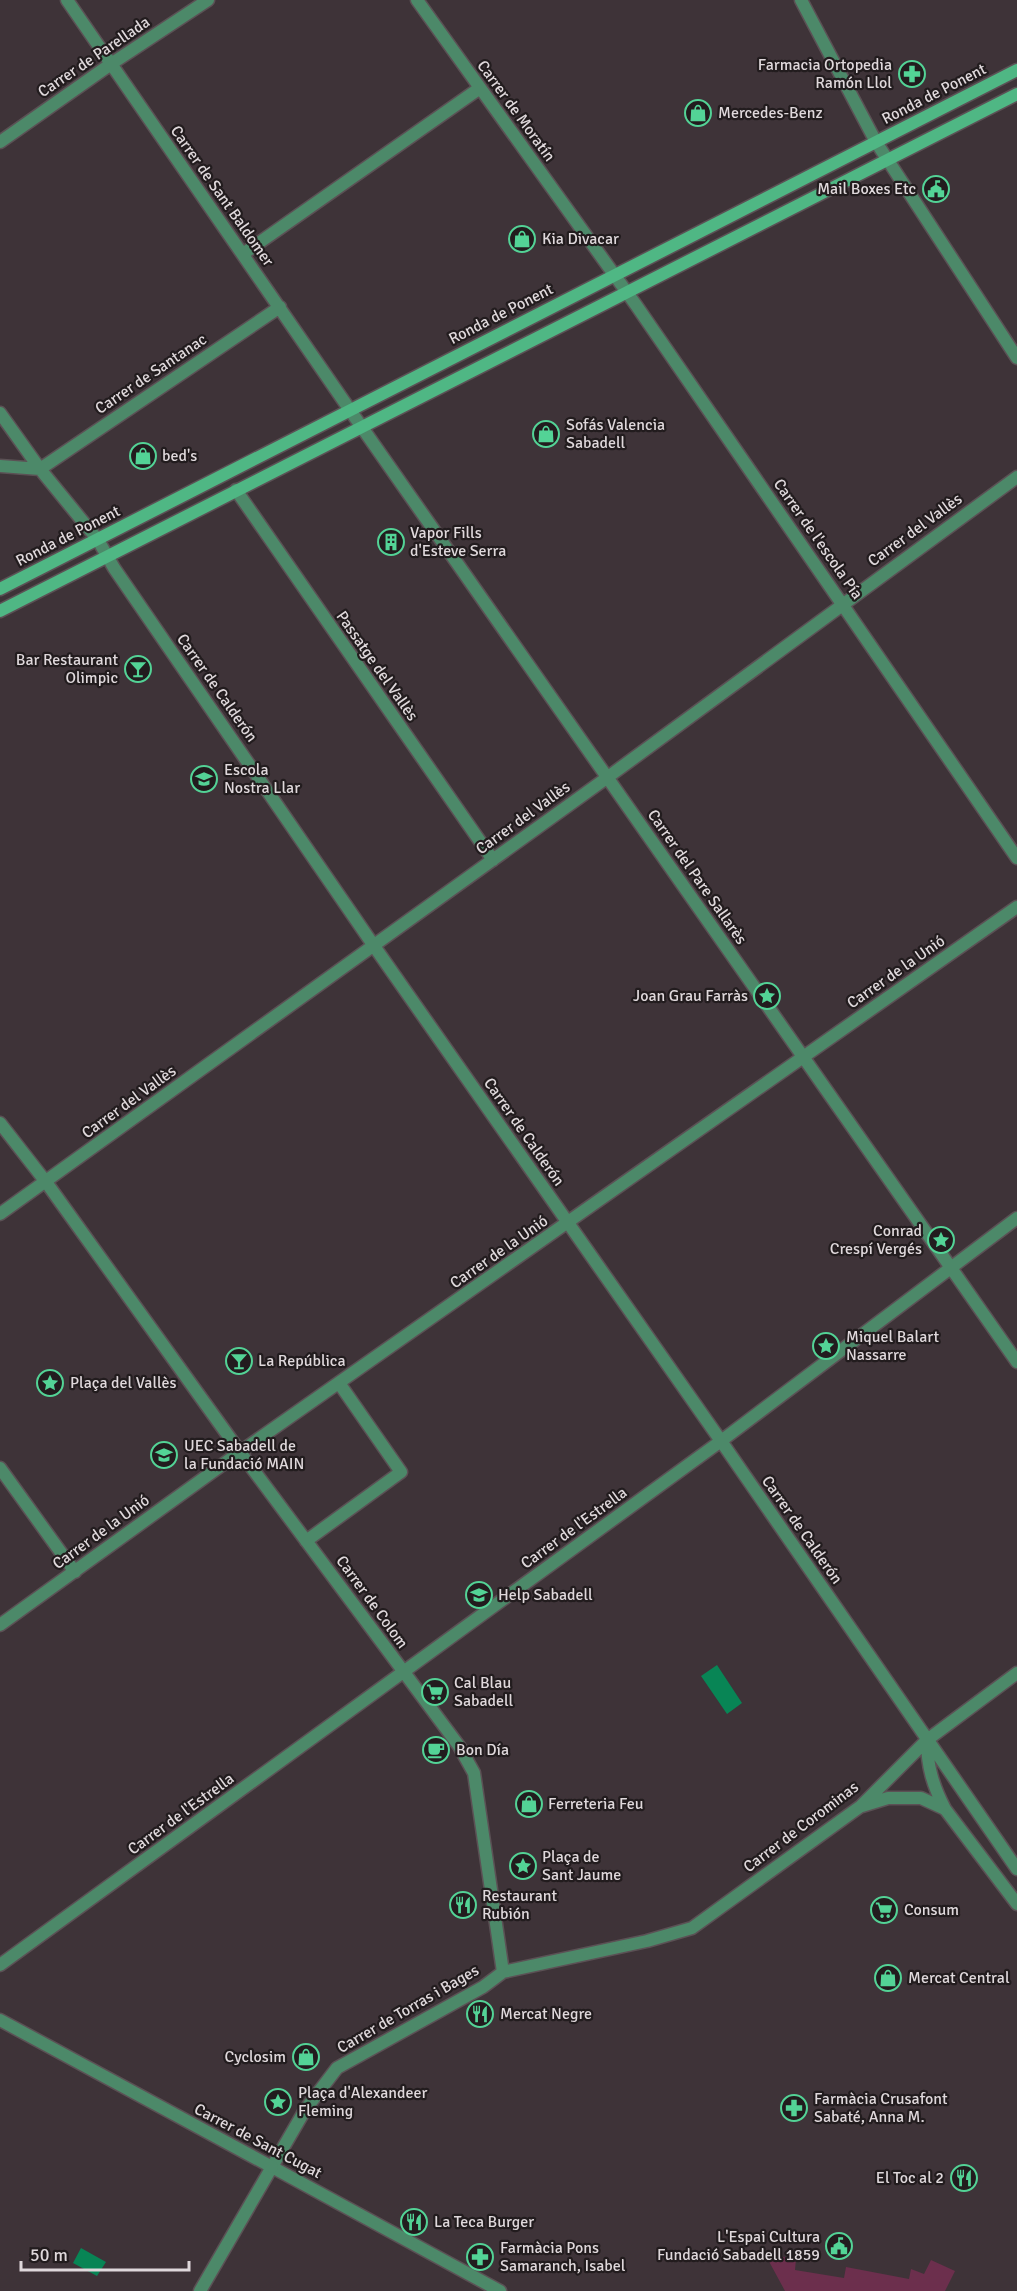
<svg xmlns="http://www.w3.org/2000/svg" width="1017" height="2291" font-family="Signika,sans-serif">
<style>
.green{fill:#6c2f4d}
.water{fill:#088555}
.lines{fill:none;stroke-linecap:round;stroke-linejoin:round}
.minor-casing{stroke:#5b5155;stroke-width:15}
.tertiary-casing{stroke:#5b5155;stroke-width:15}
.secondary-casing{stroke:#5b5155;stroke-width:15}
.minor{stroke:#4c8969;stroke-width:12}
.tertiary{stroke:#4c8969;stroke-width:12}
.secondary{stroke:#4fb784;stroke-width:12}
.labels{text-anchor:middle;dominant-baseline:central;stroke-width:4.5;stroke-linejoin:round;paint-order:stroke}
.street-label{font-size:16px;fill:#dfd8db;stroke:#221c1e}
.poi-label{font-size:16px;fill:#dfd8db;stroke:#221c1e;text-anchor:start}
</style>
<rect width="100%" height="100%" fill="#3e3338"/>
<path class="green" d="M 765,2254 L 796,2259 L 795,2270 L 844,2278 L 846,2267 L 909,2279 L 911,2269 L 924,2274 L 931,2260 L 955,2271 L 945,2291 L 785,2291 Z"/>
<path class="water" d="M 717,1665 L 742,1703 L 727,1714 L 701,1676 Z
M 81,2248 L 106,2262 L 97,2276 L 73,2263 Z"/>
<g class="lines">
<defs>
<path id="minor" d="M 67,0 L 361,426 L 1017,1362
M 417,0 L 636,305 L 1017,858
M 801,0 L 876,142 L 1017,358
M 0,142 L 111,64 L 208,0
M 243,254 L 480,88
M 0,413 L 40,469 L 98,540 L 114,568 L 374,946 L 721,1441 L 1017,1869
M 0,466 L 40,469
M 40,469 L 280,307
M 236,490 L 493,860
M 0,1123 L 46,1182 L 240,1452 L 459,1746 L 474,1773 L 503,1972
M 0,1214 L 608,777 L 1017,477
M 0,1468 L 75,1572
M 306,1541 L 401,1472 L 339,1383
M 0,1625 L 240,1452 L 1017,907
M 927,1740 C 927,1766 933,1786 945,1809
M 862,1806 L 888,1798 L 921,1798 L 945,1809 L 1017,1904
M 0,1965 L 721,1441 L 1017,1218
M 272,2167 L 500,2291
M 200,2291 L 305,2110 L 337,2068 L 483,1987 L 503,1972 L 647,1941 L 692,1928 L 861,1806 L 927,1740 L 1017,1673"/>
<path id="tertiary" d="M 0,2020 L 272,2167"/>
<path id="secondary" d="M 0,589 L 1017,70
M 0,611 L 1017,94"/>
</defs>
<use href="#minor" class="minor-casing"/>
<use href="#tertiary" class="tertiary-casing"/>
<use href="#secondary" class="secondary-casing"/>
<use href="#minor" class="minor"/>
<use href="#tertiary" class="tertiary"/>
<use href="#secondary" class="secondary"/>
</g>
<defs>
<symbol id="pharmacy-ring" viewBox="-11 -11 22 22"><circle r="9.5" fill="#221c1e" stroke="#53d396" stroke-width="1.5"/><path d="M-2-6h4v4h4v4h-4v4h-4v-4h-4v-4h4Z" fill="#53d396"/></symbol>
<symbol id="shop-ring" viewBox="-11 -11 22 22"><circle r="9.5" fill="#221c1e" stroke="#53d396" stroke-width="1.5"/><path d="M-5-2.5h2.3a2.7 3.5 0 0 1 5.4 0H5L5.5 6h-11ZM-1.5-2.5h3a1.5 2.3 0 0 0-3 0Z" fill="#53d396"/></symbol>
<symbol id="civic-ring" viewBox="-11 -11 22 22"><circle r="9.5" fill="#221c1e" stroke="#53d396" stroke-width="1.5"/><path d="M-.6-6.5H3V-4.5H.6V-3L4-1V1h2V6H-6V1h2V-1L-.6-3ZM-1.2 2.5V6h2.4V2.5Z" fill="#53d396"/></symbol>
<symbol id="building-ring" viewBox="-11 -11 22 22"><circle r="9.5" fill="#221c1e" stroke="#53d396" stroke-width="1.5"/><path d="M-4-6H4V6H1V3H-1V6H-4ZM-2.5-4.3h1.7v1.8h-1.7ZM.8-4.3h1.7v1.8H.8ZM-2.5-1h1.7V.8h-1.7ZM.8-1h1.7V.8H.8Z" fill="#53d396"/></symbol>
<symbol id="bar-ring" viewBox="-11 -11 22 22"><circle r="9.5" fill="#221c1e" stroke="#53d396" stroke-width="1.5"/><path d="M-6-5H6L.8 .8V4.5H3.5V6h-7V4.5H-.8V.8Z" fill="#53d396"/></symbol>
<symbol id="school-ring" viewBox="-11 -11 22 22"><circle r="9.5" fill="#221c1e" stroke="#53d396" stroke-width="1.5"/><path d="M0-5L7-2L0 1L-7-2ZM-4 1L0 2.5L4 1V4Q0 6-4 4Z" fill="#53d396"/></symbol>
<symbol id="sight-ring" viewBox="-11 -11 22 22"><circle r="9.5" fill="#221c1e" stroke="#53d396" stroke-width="1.5"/><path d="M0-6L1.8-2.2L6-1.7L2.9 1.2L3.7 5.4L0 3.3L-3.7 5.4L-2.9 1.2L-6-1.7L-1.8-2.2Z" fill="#53d396"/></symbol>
<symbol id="supermarket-ring" viewBox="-11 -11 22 22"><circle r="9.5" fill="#221c1e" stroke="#53d396" stroke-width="1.5"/><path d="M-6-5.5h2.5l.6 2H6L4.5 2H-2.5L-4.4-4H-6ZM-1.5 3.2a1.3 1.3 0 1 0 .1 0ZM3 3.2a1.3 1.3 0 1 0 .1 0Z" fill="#53d396"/></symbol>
<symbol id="cafe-ring" viewBox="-11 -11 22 22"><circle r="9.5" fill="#221c1e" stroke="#53d396" stroke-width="1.5"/><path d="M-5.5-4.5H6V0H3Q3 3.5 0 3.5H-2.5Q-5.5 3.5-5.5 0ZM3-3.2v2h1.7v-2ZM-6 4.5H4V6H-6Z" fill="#53d396"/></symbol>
<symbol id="restaurant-ring" viewBox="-11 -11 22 22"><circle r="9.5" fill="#221c1e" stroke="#53d396" stroke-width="1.5"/><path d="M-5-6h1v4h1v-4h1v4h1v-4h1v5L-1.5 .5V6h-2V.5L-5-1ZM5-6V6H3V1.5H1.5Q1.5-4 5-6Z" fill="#53d396"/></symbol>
</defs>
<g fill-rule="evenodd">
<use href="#pharmacy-ring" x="897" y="59" width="30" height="30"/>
<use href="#shop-ring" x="683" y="98" width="30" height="30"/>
<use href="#civic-ring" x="921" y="174" width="30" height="30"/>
<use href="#shop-ring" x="507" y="224" width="30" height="30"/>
<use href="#shop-ring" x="531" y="419" width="30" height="30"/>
<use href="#shop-ring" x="128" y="441" width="30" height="30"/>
<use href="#building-ring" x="376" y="527" width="30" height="30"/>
<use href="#bar-ring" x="123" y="654" width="30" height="30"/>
<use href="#school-ring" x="189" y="764" width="30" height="30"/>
<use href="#sight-ring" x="752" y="981" width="30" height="30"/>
<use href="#sight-ring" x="926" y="1225" width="30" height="30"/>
<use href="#sight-ring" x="811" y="1331" width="30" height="30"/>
<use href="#bar-ring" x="224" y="1346" width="30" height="30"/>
<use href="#sight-ring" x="35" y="1368" width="30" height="30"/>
<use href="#school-ring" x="149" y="1440" width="30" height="30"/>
<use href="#school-ring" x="464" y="1580" width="30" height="30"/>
<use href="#supermarket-ring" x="420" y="1677" width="30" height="30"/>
<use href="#cafe-ring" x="421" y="1735" width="30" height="30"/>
<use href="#shop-ring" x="514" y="1789" width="30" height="30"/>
<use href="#sight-ring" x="508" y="1851" width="30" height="30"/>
<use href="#restaurant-ring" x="448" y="1890" width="30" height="30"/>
<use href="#supermarket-ring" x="869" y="1895" width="30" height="30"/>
<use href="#shop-ring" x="873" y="1963" width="30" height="30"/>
<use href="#restaurant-ring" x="465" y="1999" width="30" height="30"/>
<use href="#shop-ring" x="291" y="2042" width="30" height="30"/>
<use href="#sight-ring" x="263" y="2087" width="30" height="30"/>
<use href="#pharmacy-ring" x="779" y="2093" width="30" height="30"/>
<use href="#restaurant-ring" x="949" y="2163" width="30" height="30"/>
<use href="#restaurant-ring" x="399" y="2207" width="30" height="30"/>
<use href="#civic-ring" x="824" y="2231" width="30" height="30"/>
<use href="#pharmacy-ring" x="465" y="2242" width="30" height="30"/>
</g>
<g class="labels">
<g class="street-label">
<text transform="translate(94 57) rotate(-34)">Carrer de Parellada</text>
<text transform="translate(934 94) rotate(-27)">Ronda de Ponent</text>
<text transform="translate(516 111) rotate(54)">Carrer de Moratín</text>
<text transform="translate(222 196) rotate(55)">Carrer de Sant Baldomer</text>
<text transform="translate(501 314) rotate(-27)">Ronda de Ponent</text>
<text transform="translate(151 374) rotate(-34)">Carrer de Santanac</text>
<text transform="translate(915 530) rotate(-36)">Carrer del Vallès</text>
<text transform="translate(68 536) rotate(-27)">Ronda de Ponent</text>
<text transform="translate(818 539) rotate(55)">Carrer de l'escola Pía</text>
<text transform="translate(377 666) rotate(55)">Passatge del Vallès</text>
<text transform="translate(217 688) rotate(55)">Carrer de Calderón</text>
<text transform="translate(523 818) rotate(-36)">Carrer del Vallès</text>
<text transform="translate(697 877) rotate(55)">Carrer del Pare Sallarès</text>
<text transform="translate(896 972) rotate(-35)">Carrer de la Unió</text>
<text transform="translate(129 1102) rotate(-36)">Carrer del Vallès</text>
<text transform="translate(524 1132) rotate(55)">Carrer de Calderón</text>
<text transform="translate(499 1252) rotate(-35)">Carrer de la Unió</text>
<text transform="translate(574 1528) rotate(-36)">Carrer de l'Estrella</text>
<text transform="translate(802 1530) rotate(55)">Carrer de Calderón</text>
<text transform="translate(101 1532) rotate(-36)">Carrer de la Unió</text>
<text transform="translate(372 1602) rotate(54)">Carrer de Colom</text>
<text transform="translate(181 1814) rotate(-36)">Carrer de l'Estrella</text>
<text transform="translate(801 1827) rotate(-37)">Carrer de Corominas</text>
<text transform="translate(408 2009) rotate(-30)">Carrer de Torras i Bages</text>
<text transform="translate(258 2141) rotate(28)">Carrer de Sant Cugat</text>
</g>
<g class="poi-label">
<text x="892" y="65" text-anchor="end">Farmacia Ortopedia<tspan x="892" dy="18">Ramón Llol</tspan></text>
<text x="718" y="113">Mercedes-Benz</text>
<text x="916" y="189" text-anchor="end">Mail Boxes Etc</text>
<text x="542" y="239">Kia Divacar</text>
<text x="566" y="425">Sofás Valencia<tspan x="566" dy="18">Sabadell</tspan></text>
<text x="162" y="456">bed's</text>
<text x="410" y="533">Vapor Fills<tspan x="410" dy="18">d'Esteve Serra</tspan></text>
<text x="118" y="660" text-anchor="end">Bar Restaurant<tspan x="118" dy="18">Olimpic</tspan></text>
<text x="224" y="770">Escola<tspan x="224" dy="18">Nostra Llar</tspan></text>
<text x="748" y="996" text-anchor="end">Joan Grau Farràs</text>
<text x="922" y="1231" text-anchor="end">Conrad<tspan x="922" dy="18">Crespí Vergés</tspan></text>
<text x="846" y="1337">Miquel Balart<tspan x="846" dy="18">Nassarre</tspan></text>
<text x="258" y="1361">La República</text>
<text x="70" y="1383">Plaça del Vallès</text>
<text x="184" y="1446">UEC Sabadell de<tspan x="184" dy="18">la Fundació MAIN</tspan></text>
<text x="498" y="1595">Help Sabadell</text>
<text x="454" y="1683">Cal Blau<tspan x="454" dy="18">Sabadell</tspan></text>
<text x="456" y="1750">Bon Día</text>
<text x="548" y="1804">Ferreteria Feu</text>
<text x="542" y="1857">Plaça de<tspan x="542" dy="18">Sant Jaume</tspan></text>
<text x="482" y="1896">Restaurant<tspan x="482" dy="18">Rubión</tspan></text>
<text x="904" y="1910">Consum</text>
<text x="908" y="1978">Mercat Central</text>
<text x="500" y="2014">Mercat Negre</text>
<text x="286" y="2057" text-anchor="end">Cyclosim</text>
<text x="298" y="2093">Plaça d'Alexandeer<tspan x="298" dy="18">Fleming</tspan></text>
<text x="814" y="2099">Farmàcia Crusafont<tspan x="814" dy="18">Sabaté, Anna M.</tspan></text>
<text x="944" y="2178" text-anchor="end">El Toc al 2</text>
<text x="434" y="2222">La Teca Burger</text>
<text x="820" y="2237" text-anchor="end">L'Espai Cultura<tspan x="820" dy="18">Fundació Sabadell 1859</tspan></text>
<text x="500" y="2248">Farmàcia Pons<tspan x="500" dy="18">Samaranch, Isabel</tspan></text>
</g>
</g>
<path d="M21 2261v9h168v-9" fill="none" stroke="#dfd8db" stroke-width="3"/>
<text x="30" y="2261" font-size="18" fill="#dfd8db" stroke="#221c1e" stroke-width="4.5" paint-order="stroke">50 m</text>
</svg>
